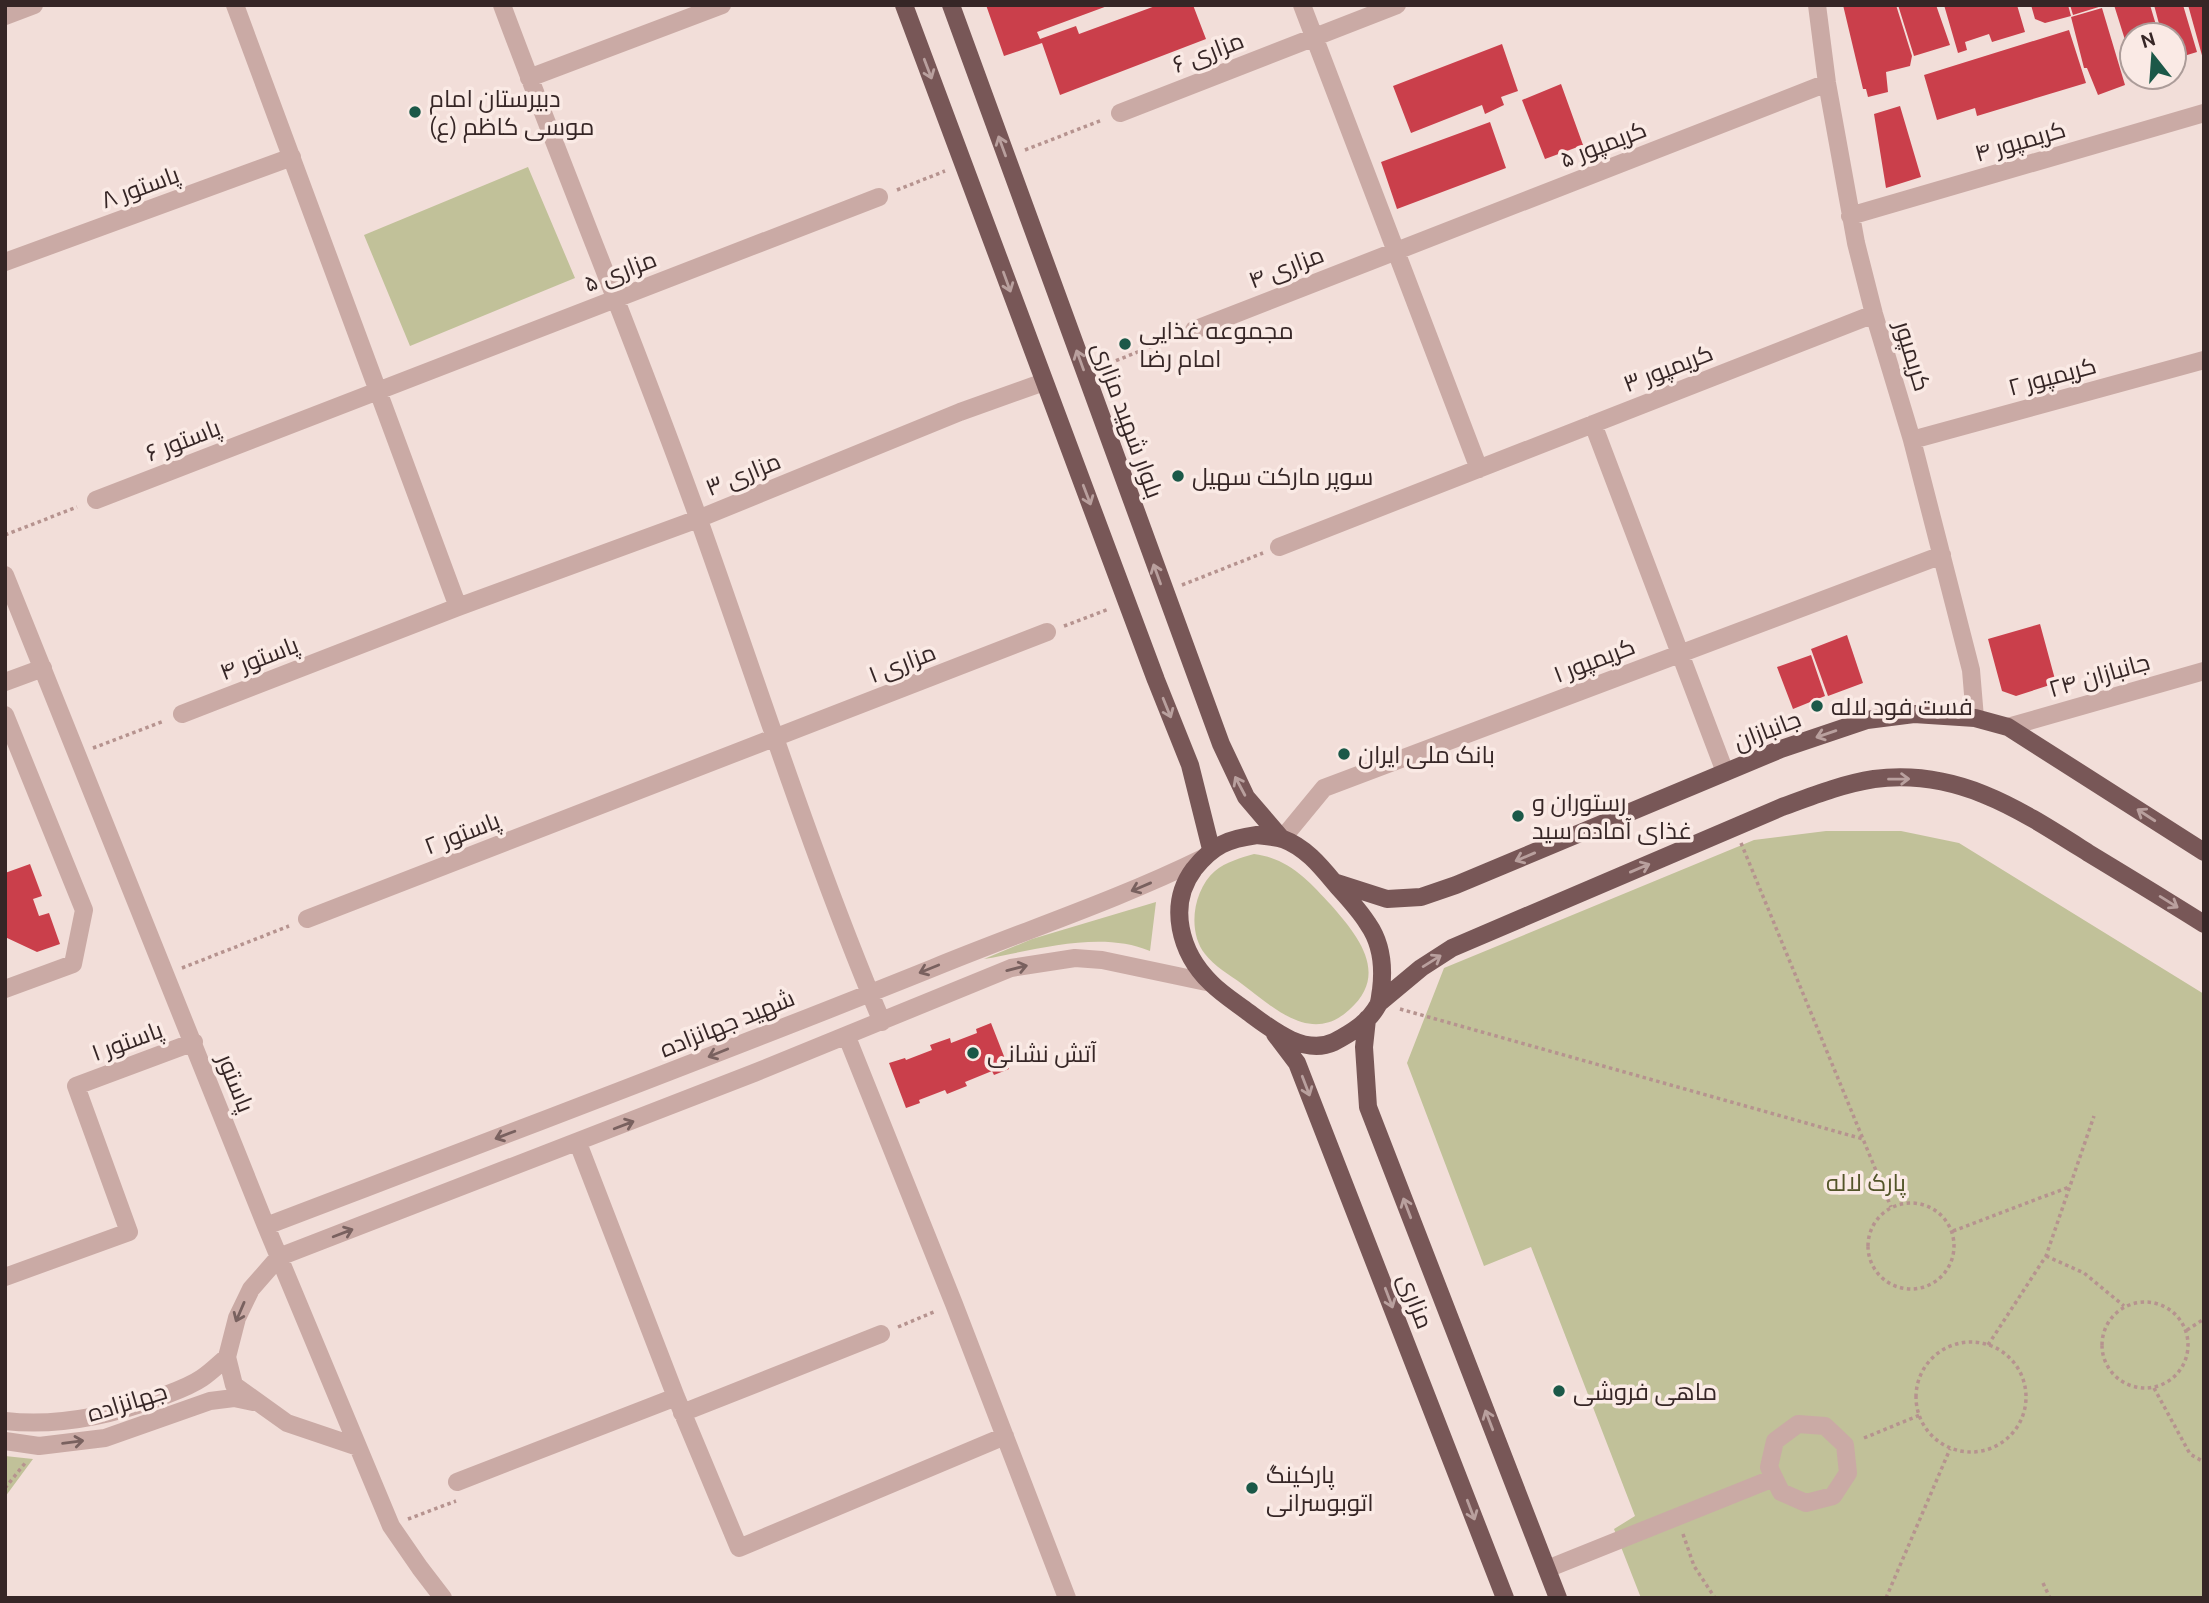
<svg xmlns="http://www.w3.org/2000/svg" width="2209" height="1603" font-family="Ubuntu,Cairo,sans-serif">
<style>
.green{fill:#c1c199}
.building{fill:#ca3f4b}
.lines{fill:none;stroke-linecap:round;stroke-linejoin:round}
.path{stroke:#b6938f;stroke-width:3.5;stroke-dasharray:3.5 3.5;stroke-linecap:butt}
.minor{stroke:#caaaa5;stroke-width:18}
.major{stroke:#785757;stroke-width:18}
.oneway{stroke:#b9a09e}
.oneway2{stroke:#79615f}
.poi-dot{fill:#1b5848;stroke:#faeae5;stroke-width:2.5}
.labels{text-anchor:middle;dominant-baseline:central;stroke-width:7;stroke-linejoin:round;paint-order:stroke}
.street-label{font-size:24px;fill:#362626;stroke:#faeae5}
.poi-label{font-size:24px;fill:#362626;stroke:#faeae5;text-anchor:start}
.park-label{font-size:24px;fill:#535529;stroke:#faeae5}
</style>
<rect width="100%" height="100%" fill="#f2ded9"/>
<path class="green" d="M 528,167 L 575,278 L 410,346 L 364,235 Z
M 1826,831 L 1901,831 L 1959,843 L 2204,994 L 2204,1598 L 1641,1598 L 1614,1529 L 1635,1516 L 1531,1247 L 1484,1266 L 1407,1063 L 1444,968 L 1754,840 Z
M 1254,854 C 1288,858 1309,881 1331,905 C 1358,936 1390,974 1349,1010 C 1311,1045 1273,1007 1242,984 C 1230,975 1214,966 1205,954 C 1187,931 1193,890 1215,871 C 1226,862 1240,858 1254,854 Z
M 1156,902 L 1150,951 C 1100,930 1036,950 984,959 L 1032,939 Z
M 5,1456 L 33,1459 L 5,1497 Z"/>
<path class="building" d="M 986,5 L 1110,5 L 1037,32 L 1040,39 L 1076,26 L 1079,34 L 1158,5 L 1193,5 L 1206,39 L 1060,95 L 1042,43 L 1004,56 Z
M 1843,5 L 1896,5 L 1912,56 L 1910,66 L 1886,72 L 1888,92 L 1868,97 L 1866,89 L 1863,89 Z
M 1898,5 L 1936,5 L 1950,45 L 1914,56 Z
M 1944,5 L 2017,5 L 2025,32 L 1992,42 L 1989,34 L 1965,42 L 1967,50 L 1958,53 Z
M 2031,5 L 2068,5 L 2071,16 L 2045,23 L 2035,19 Z
M 2070,5 L 2102,5 L 2102,6 L 2073,15 Z
M 2114,5 L 2150,5 L 2159,35 L 2132,35 L 2132,62 Z
M 2154,5 L 2183,5 L 2197,52 L 2174,59 L 2174,35 L 2162,35 Z
M 2188,5 L 2204,5 L 2204,58 L 2203,59 Z
M 2102,8 L 2125,85 L 2098,95 L 2087,68 L 2084,68 L 2071,17 Z
M 2069,30 L 2086,83 L 1977,116 L 1975,108 L 1937,120 L 1924,75 Z
M 1502,44 L 1518,91 L 1501,97 L 1504,105 L 1485,114 L 1482,105 L 1411,133 L 1393,86 Z
M 1561,84 L 1583,145 L 1545,159 L 1522,100 Z
M 1900,106 L 1921,177 L 1886,188 L 1874,114 Z
M 1490,122 L 1506,168 L 1397,209 L 1381,162 Z
M 2040,624 L 2056,683 L 2016,696 L 2002,691 L 1988,639 Z
M 1847,635 L 1863,683 L 1828,696 L 1811,649 Z
M 1811,655 L 1825,696 L 1793,709 L 1777,667 Z
M 30,864 L 42,896 L 33,899 L 39,916 L 49,913 L 60,944 L 37,952 L 5,937 L 5,873 Z
M 991,1023 L 1009,1069 L 994,1075 L 992,1071 L 965,1082 L 967,1086 L 947,1094 L 945,1090 L 919,1100 L 920,1103 L 906,1108 L 889,1063 L 905,1058 L 906,1060 L 932,1050 L 930,1045 L 950,1038 L 951,1043 L 977,1033 L 976,1029 Z"/>
<g class="lines">
<path class="path" d="M 1025,150 L 1102,120
M 897,190 L 945,171
M 1103,366 L 1177,336
M 5,535 L 77,507
M 1182,585 L 1263,553
M 1064,626 L 1109,609
M 93,748 L 164,721
M 1741,843 L 1891,1207
M 182,968 L 289,926
M 1400,1009 L 1863,1139
M1868 1246a43 43 0 1 1 86 0a43 43 0 1 1-86 0Z
M 1953,1231 L 2069,1187
M 2046,1256 L 2084,1273 L 2124,1306
M2102 1345a43 43 0 1 1 86 0a43 43 0 1 1-86 0Z
M 898,1327 L 936,1311
M 2187,1330 L 2204,1319
M1916 1397a55 55 0 1 1 110 0a55 55 0 1 1-110 0Z
M 1988,1345 L 2046,1256 L 2094,1116
M 2154,1388 L 2190,1454 L 2204,1462
M 1864,1438 L 1920,1415
M 5,1488 L 26,1462
M 408,1519 L 456,1501
M 1683,1534 L 1694,1566 L 1715,1598
M 2043,1583 L 2050,1598
M 1886,1598 L 1950,1449"/>
<path class="minor" d="M 235,5 L 458,607
M 502,5 C 566,177 637,347 699,520 C 759,688 813,858 882,1022
M 1302,5 L 1479,469
M 1817,5 L 1827,83 L 1856,243 L 1874,314 L 1912,440 L 1971,670 L 1975,718
M 5,16 L 34,5
M 529,78 L 722,5
M 1120,113 L 1397,5
M 1850,216 L 2204,113
M 5,262 L 292,157
M 1194,330 L 1827,83
M 1593,424 L 1725,772
M 1912,440 L 2204,360
M 96,500 L 879,197
M 1279,547 L 1874,314
M 5,575 L 266,1226 L 391,1526 L 420,1568 L 443,1598
M 5,682 L 43,668
M 182,714 L 458,607 L 698,519 L 960,412 L 1044,382
M 5,715 L 84,910 L 73,964 L 5,989
M 2008,727 L 2204,671
M 1282,839 L 1324,788 L 1942,555
M 307,919 L 1047,632
M 847,1037 L 954,1304 L 1067,1598
M 578,1143 L 676,1397 L 739,1548 L 1005,1436
M 266,1226 C 489,1141 712,1057 933,968 C 1023,931 1115,901 1203,858
M 5,1277 L 129,1232 L 76,1086 L 194,1042
M 682,1413 L 881,1334
M 5,1421 C 58,1427 109,1416 158,1398 C 173,1392 189,1387 202,1378 C 211,1372 219,1364 227,1357
M 1798,1424 L 1825,1426 L 1845,1445 L 1848,1473 L 1833,1496 L 1806,1503 L 1781,1492 L 1769,1467 L 1775,1441 Z
M 5,1441 L 39,1446 L 105,1438 L 210,1401 L 234,1398 L 253,1402
M 358,1447 L 287,1423 L 234,1385 L 227,1357 L 237,1318 L 251,1289 L 279,1257 L 754,1073 L 1011,968 L 1075,958 L 1102,960 L 1211,983
M 457,1482 L 676,1397
M 1547,1569 L 1774,1478"/>
<path class="major" d="M 904,5 L 1156,680 L 1190,765 L 1211,849
M 951,5 L 1221,744 L 1246,797 L 1282,839
M 1257,835 C 1265,836 1275,837 1283,839 C 1307,848 1322,868 1338,887 C 1349,899 1360,911 1368,924 C 1382,944 1384,966 1381,990 C 1380,995 1380,1001 1378,1005 C 1368,1023 1351,1033 1334,1042 C 1304,1056 1271,1029 1248,1012 C 1236,1003 1222,994 1211,983 C 1180,953 1167,905 1194,869 C 1213,845 1228,839 1257,835 Z
M 1334,882 L 1387,899 L 1421,897 L 1456,885 L 1781,749 L 1867,720 L 1914,714 L 1975,718 L 2008,727 L 2204,852
M 1379,1003 L 1421,968 L 1452,948 L 1782,807 C 1812,796 1842,784 1874,779 C 1959,768 2022,811 2090,854 C 2128,877 2166,900 2204,924
M 1367,1019 L 1364,1047 L 1368,1107 L 1558,1598
M 1275,1034 L 1297,1063 L 1505,1598"/>
</g>
<defs><path id="oneway-shaft" d="M-6 0H5M1.5-3L5.5 0L1.5 3" fill="none" stroke-width="1.6" stroke-linecap="round" stroke-linejoin="round" transform="scale(1.75)"/></defs>
<g class="oneway">
<use href="#oneway-shaft" transform="translate(928 69) rotate(69)"/>
<use href="#oneway-shaft" transform="translate(1002 146) rotate(-110)"/>
<use href="#oneway-shaft" transform="translate(1007 282) rotate(70)"/>
<use href="#oneway-shaft" transform="translate(1080 360) rotate(-110)"/>
<use href="#oneway-shaft" transform="translate(1087 495) rotate(69)"/>
<use href="#oneway-shaft" transform="translate(1157 574) rotate(-110)"/>
<use href="#oneway-shaft" transform="translate(1167 708) rotate(68)"/>
<use href="#oneway-shaft" transform="translate(1826 734) rotate(161)"/>
<use href="#oneway-shaft" transform="translate(1899 779) rotate(-1)"/>
<use href="#oneway-shaft" transform="translate(1240 786) rotate(-118)"/>
<use href="#oneway-shaft" transform="translate(2146 815) rotate(-147)"/>
<use href="#oneway-shaft" transform="translate(1525 857) rotate(157)"/>
<use href="#oneway-shaft" transform="translate(1640 868) rotate(-23)"/>
<use href="#oneway-shaft" transform="translate(2169 902) rotate(32)"/>
<use href="#oneway-shaft" transform="translate(1432 961) rotate(-32)"/>
<use href="#oneway-shaft" transform="translate(1306 1086) rotate(69)"/>
<use href="#oneway-shaft" transform="translate(1407 1208) rotate(-111)"/>
<use href="#oneway-shaft" transform="translate(1389 1298) rotate(69)"/>
<use href="#oneway-shaft" transform="translate(1489 1420) rotate(-111)"/>
<use href="#oneway-shaft" transform="translate(1471 1510) rotate(69)"/>
</g>
<g class="oneway2">
<use href="#oneway-shaft" transform="translate(1141 887) rotate(157)"/>
<use href="#oneway-shaft" transform="translate(1017 968) rotate(-14)"/>
<use href="#oneway-shaft" transform="translate(929 969) rotate(158)"/>
<use href="#oneway-shaft" transform="translate(718 1053) rotate(158)"/>
<use href="#oneway-shaft" transform="translate(624 1125) rotate(-21)"/>
<use href="#oneway-shaft" transform="translate(505 1135) rotate(159)"/>
<use href="#oneway-shaft" transform="translate(343 1233) rotate(-21)"/>
<use href="#oneway-shaft" transform="translate(240 1312) rotate(113)"/>
<use href="#oneway-shaft" transform="translate(73 1442) rotate(-7)"/>
</g>
<g class="poi-dot">
<circle cx="415" cy="112" r="7"/>
<circle cx="1125" cy="344" r="7"/>
<circle cx="1178" cy="476" r="7"/>
<circle cx="1817" cy="706" r="7"/>
<circle cx="1344" cy="754" r="7"/>
<circle cx="1518" cy="816" r="7"/>
<circle cx="973" cy="1053" r="7"/>
<circle cx="1559" cy="1391" r="7"/>
<circle cx="1252" cy="1488" r="7"/>
</g>
<g class="labels">
<g class="street-label">
<text transform="translate(1208 52) rotate(-21)">مزاری ۶</text>
<text transform="translate(2020 141) rotate(-16)">کریمپور ۴</text>
<text transform="translate(1603 144) rotate(-21)">کریمپور ۵</text>
<text transform="translate(140 187) rotate(-20)">پاستور ۸</text>
<text transform="translate(1286 267) rotate(-21)">مزاری ۴</text>
<text transform="translate(620 271) rotate(-21)">مزاری ۵</text>
<text transform="translate(1913 356) rotate(73)">کریمپور</text>
<text transform="translate(1668 368) rotate(-21)">کریمپور ۳</text>
<text transform="translate(2052 376) rotate(-15)">کریمپور ۲</text>
<text transform="translate(1128 420) rotate(70)">بلوار شهید مزاری</text>
<text transform="translate(183 440) rotate(-21)">پاستور ۶</text>
<text transform="translate(743 474) rotate(-22)">مزاری ۳</text>
<text transform="translate(259 658) rotate(-21)">پاستور ۴</text>
<text transform="translate(1594 660) rotate(-21)">کریمپور ۱</text>
<text transform="translate(902 663) rotate(-21)">مزاری ۱</text>
<text transform="translate(2099 675) rotate(-16)">جانبازان ۲۴</text>
<text transform="translate(1767 730) rotate(-21)">جانبازان</text>
<text transform="translate(462 833) rotate(-21)">پاستور ۲</text>
<text transform="translate(727 1023) rotate(-22)">شهید جهانزاده</text>
<text transform="translate(127 1041) rotate(-20)">پاستور ۱</text>
<text transform="translate(236 1083) rotate(68)">پاستور</text>
<text transform="translate(1416 1301) rotate(69)">مزاری</text>
<text transform="translate(127 1402) rotate(-17)">جهانزاده</text>
</g>
<g class="poi-label">
<text x="429" y="98">دبیرستان امام<tspan x="429" dy="28">موسی کاظم (ع)</tspan></text>
<text x="1139" y="330">مجموعه غذایی<tspan x="1139" dy="28">امام رضا</tspan></text>
<text x="1192" y="476">سوپر مارکت سهیل</text>
<text x="1831" y="706">فست فود لاله</text>
<text x="1358" y="754">بانک ملی ایران</text>
<text x="1532" y="802">رستوران و<tspan x="1532" dy="28">غذای آماده سید</tspan></text>
<text x="987" y="1053">آتش نشانی</text>
<text x="1573" y="1391">ماهی فروشی</text>
<text x="1266" y="1474">پارکینگ<tspan x="1266" dy="28">اتوبوسرانی</tspan></text>
</g>
<g class="park-label">
<text x="1866" y="1182">پارک لاله</text>
</g>
</g>
<rect width="2209" height="1603" fill="none" stroke="#362626" stroke-width="14"/>
<g transform="translate(2153 56) rotate(343)"><circle r="33" fill="#faeae5" stroke="#ac9c99" stroke-width="2"/>
<path d="M0-5L12 26L0 18L-12 26Z" fill="#1b5848"/>
<text y="-10" font-size="19" font-weight="bold" text-anchor="middle" fill="#362626">N</text>
</g>
</svg>
